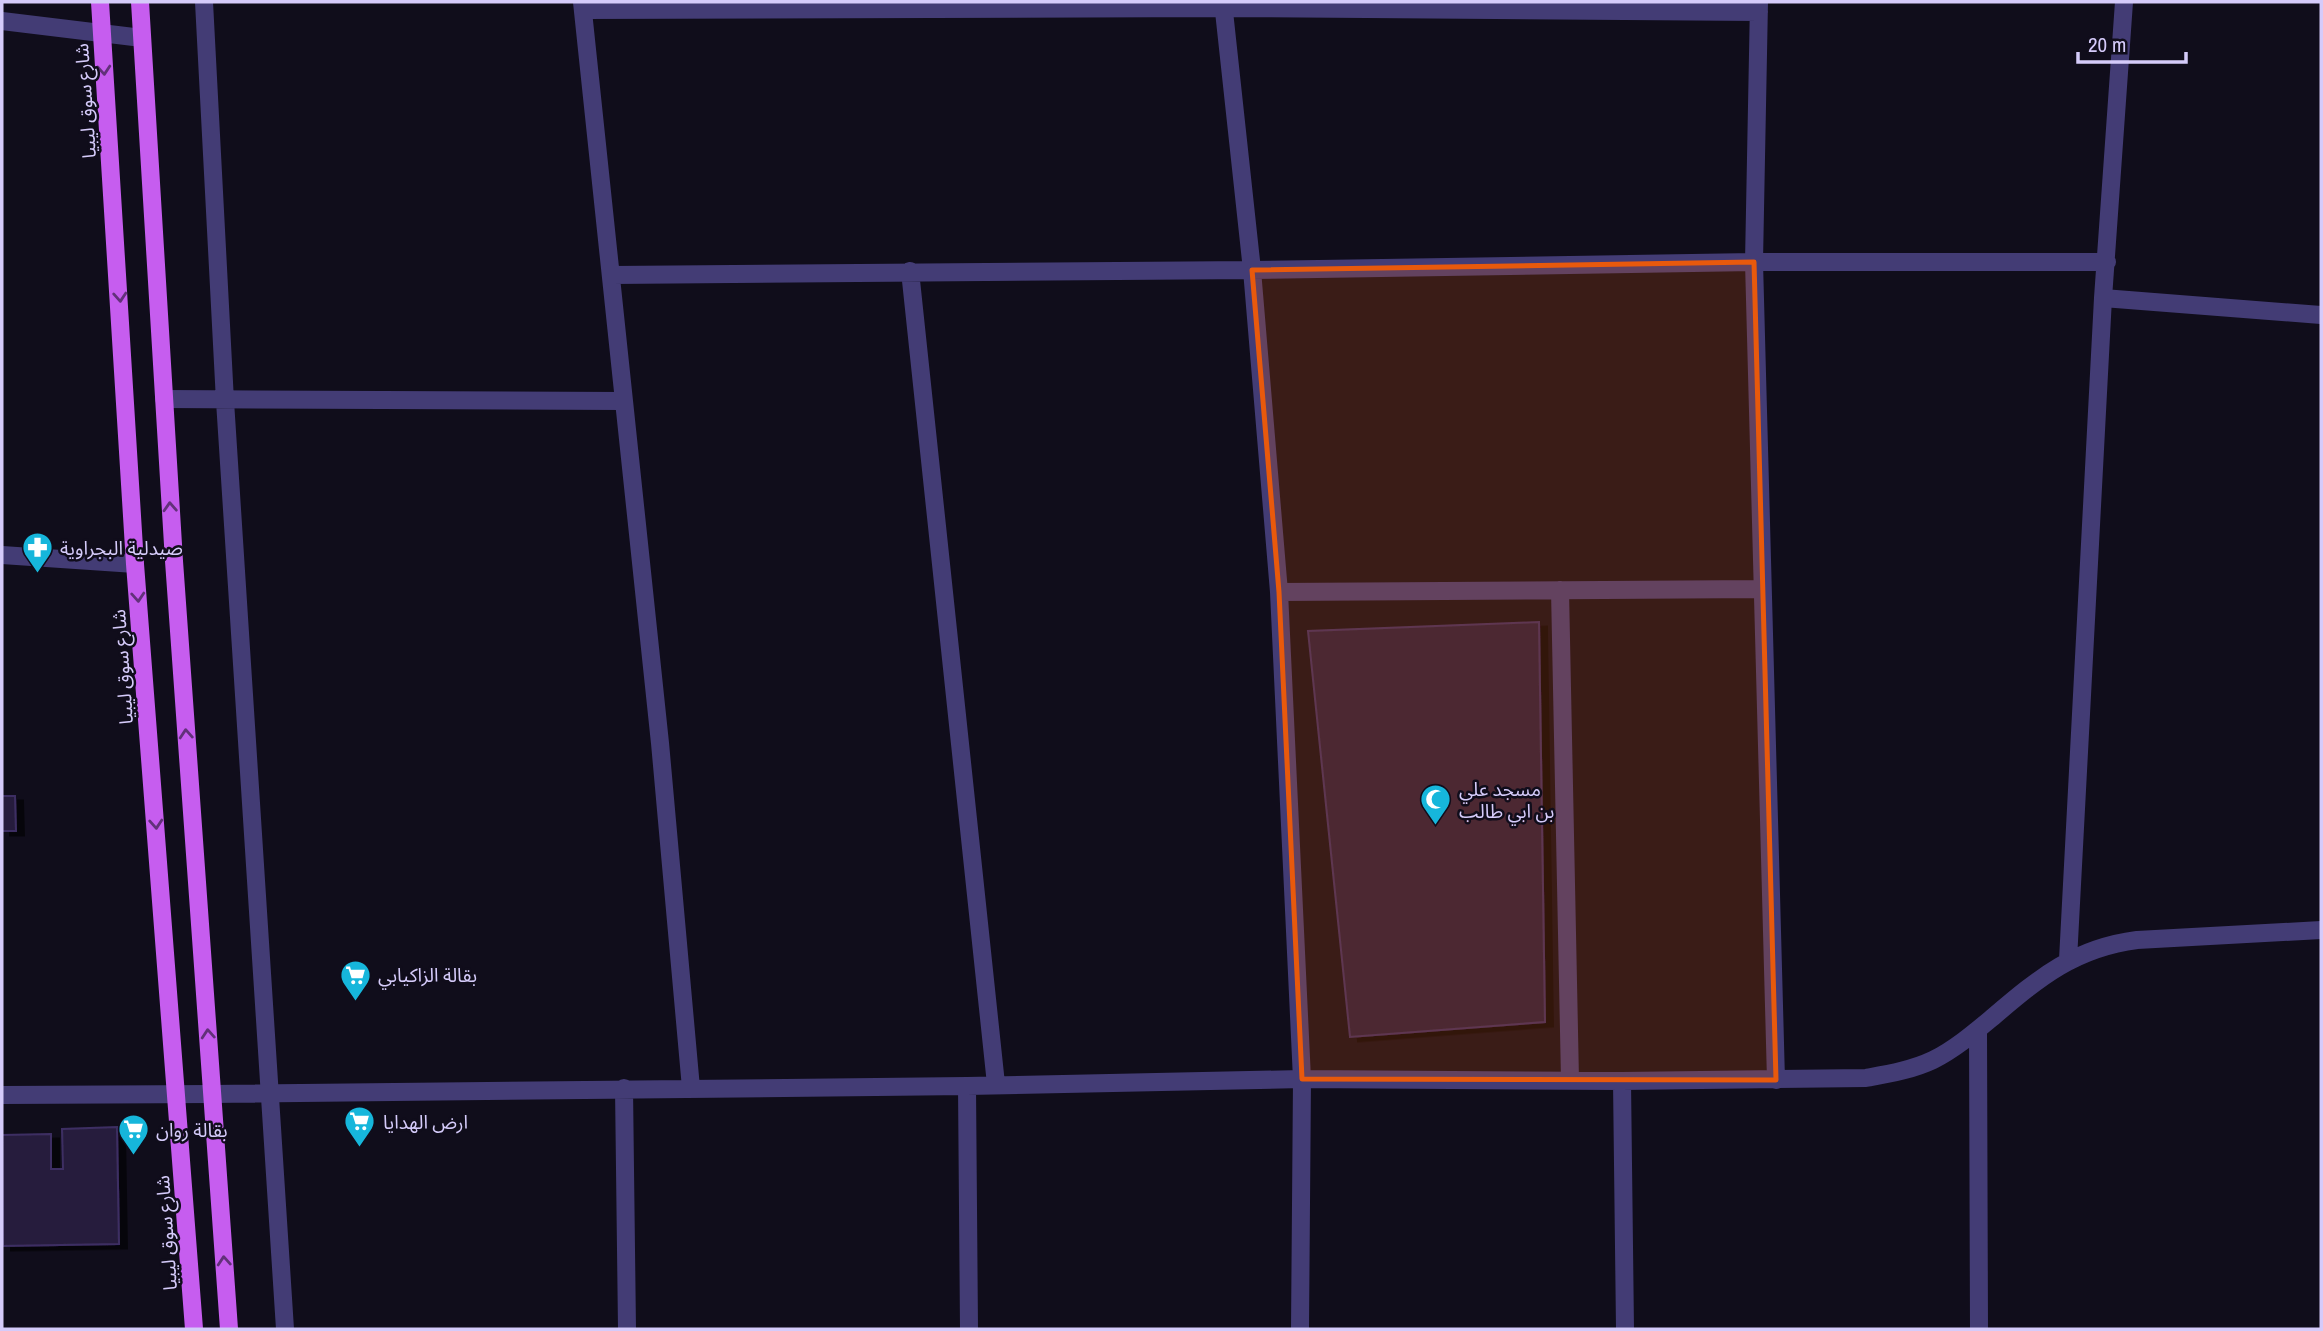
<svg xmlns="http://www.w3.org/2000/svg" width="2323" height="1331" font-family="'Archivo Narrow','Noto Sans Arabic',sans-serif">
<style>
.building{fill:#281f3e;stroke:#3e2f63;stroke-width:2;filter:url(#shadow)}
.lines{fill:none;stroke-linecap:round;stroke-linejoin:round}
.minor{stroke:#433c75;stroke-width:18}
.tertiary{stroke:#433c75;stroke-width:18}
.primary{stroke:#c65def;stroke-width:18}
.oneway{stroke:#62317a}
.marked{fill:#e8590c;fill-opacity:0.2;stroke:#e8590c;stroke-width:5;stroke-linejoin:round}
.labels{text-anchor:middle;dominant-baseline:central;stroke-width:5;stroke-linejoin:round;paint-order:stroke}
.street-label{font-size:19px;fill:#d5cbfa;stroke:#100d1b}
.poi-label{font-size:19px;fill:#d5cbfa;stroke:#100d1b;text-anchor:start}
</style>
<defs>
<filter id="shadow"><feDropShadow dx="8" dy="4.5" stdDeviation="0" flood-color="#0009"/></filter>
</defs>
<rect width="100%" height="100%" fill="#100d1b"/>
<path class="building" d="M 1539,622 L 1545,1022 L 1350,1037 L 1308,631 Z
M 2,796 L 15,796 L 16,831 L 2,831 Z
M 117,1127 L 119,1244 L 3,1246 L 2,1135 L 51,1134 L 51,1169 L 63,1169 L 62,1129 Z"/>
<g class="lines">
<path class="minor" d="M 204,2 L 225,401 L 285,1329
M 582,2 L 660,743 L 691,1088
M 1223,2 L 1252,270 L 1279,592 L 1302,1079 L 1300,1329
M 1759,2 L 1754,262 L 1776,1080
M 583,10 L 1223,8 L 1759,12
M 2,21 L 142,38
M 910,271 L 996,1084
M 612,275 L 1252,270 L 1754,262 L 2107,262
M 2103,298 L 2321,315
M 164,399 L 623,401
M 2,555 L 135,564
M 1560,590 L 1570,1080
M 1279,592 L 1762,589
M 2068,960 L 2103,298 L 2124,2
M 1978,1030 L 1979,1329
M 1622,1081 L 1625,1329
M 967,1086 L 969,1329
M 624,1088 L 627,1329
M 212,1094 L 967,1086 L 1302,1079 L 1622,1081 L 1866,1078 C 1888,1074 1912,1070 1933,1060 C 1955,1049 1975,1032 1993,1017 C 2040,977 2075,948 2137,940 L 2321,930"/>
<path class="tertiary" d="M 2,1095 L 212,1094"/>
<path class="primary" d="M 100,2 L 135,564 L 194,1329
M 140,2 L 174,561 L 229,1329"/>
</g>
<defs><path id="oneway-chevron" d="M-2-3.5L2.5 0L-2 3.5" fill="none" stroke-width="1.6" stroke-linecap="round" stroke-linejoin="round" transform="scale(1.75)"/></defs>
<g class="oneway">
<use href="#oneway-chevron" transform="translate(104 70) rotate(86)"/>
<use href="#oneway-chevron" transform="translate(120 297) rotate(86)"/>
<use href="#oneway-chevron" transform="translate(170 507) rotate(-93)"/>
<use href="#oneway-chevron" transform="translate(138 597) rotate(86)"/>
<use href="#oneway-chevron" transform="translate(186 734) rotate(-94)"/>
<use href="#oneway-chevron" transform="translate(156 824) rotate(86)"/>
<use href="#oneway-chevron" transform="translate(208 1034) rotate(-94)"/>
<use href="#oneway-chevron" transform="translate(224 1261) rotate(-94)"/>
</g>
<path class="marked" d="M 1754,262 L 1776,1080 L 1302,1079 L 1279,592 L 1252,270 Z"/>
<defs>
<symbol id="pharmacy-pin" viewBox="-11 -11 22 30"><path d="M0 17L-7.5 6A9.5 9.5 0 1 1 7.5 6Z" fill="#16b6db" stroke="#100d1b"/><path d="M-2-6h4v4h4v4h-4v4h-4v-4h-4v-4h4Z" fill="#fff"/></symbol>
<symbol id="mosque-pin" viewBox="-11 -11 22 30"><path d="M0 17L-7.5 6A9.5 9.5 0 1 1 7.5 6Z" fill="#16b6db" stroke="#100d1b"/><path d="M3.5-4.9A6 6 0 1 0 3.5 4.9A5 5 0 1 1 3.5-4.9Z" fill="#fff"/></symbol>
<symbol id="supermarket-pin" viewBox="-11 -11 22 30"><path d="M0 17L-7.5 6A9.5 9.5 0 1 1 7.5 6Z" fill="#16b6db" stroke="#100d1b"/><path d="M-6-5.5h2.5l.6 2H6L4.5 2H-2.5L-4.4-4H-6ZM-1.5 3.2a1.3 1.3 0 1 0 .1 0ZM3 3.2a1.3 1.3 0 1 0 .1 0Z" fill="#fff"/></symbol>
</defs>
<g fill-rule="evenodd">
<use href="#pharmacy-pin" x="20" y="530" width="35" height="47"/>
<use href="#mosque-pin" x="1418" y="782" width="35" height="47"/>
<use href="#supermarket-pin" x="338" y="958" width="35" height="47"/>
<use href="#supermarket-pin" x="342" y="1104" width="35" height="47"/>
<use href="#supermarket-pin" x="116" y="1112" width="35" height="47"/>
</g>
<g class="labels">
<g class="street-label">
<text transform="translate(85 101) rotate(-94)">شارع سوق ليبيا</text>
<text transform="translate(122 667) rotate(-94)">شارع سوق ليبيا</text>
<text transform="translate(166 1233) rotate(-94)">شارع سوق ليبيا</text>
</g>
<g class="poi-label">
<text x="60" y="548">صيدلية البجراوية</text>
<text x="1459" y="789">مسجد علي<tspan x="1459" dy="22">بن ابي طالب</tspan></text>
<text x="378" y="975">بقالة الزاكيابي</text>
<text x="383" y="1122">ارض الهدايا</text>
<text x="156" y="1130">بقالة روان</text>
</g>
</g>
<rect width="2323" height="1331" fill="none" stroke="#d5cbfa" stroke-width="7"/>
<path d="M2078 52v10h108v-10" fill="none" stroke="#d5cbfa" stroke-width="3.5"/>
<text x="2088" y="52" font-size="21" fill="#d5cbfa" stroke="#100d1b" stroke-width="5" paint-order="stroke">20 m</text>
</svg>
